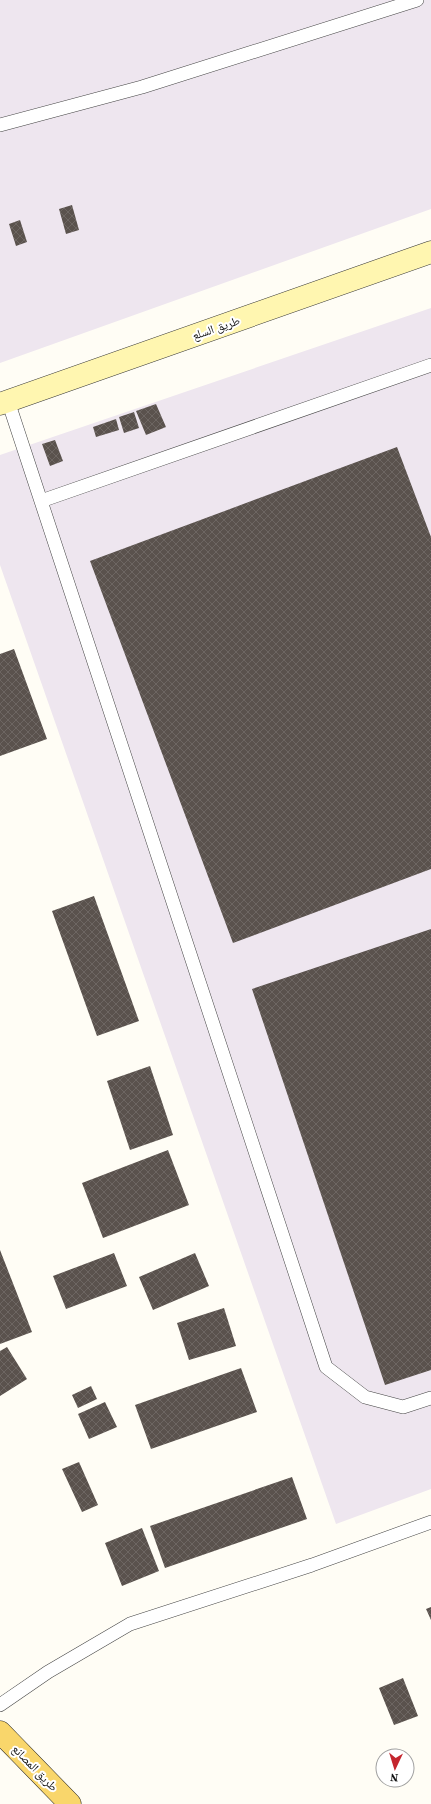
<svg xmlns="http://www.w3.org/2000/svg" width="431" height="1804" font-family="'Source Serif 4','Noto Naskh Arabic',serif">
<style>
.industrial{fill:#eee6ef}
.building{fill:url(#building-cross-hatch)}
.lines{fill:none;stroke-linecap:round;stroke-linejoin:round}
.lane-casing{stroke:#444;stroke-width:14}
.secondary-casing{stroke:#333;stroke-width:23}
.primary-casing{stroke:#222;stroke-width:23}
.lane{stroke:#fff;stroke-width:13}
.secondary{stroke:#fff6b0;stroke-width:22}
.primary{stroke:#f9d66b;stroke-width:22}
.labels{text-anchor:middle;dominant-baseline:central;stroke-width:4;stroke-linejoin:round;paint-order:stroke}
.street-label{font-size:12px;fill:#111;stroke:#fff}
</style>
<defs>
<pattern id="building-cross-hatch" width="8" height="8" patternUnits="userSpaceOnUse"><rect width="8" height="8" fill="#5a524d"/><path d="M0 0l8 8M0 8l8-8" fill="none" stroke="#6d6662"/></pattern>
</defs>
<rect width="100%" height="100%" fill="#fffdf5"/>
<path class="industrial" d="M 0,0 L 431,0 L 431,209 L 0,363 Z
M 431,308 L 431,1489 L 336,1524 L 0,565 L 0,455 Z"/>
<path class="building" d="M 72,205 L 79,230 L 66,234 L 59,209 Z
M 20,220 L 27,242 L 16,246 L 9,224 Z
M 156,404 L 166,427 L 146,435 L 136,411 Z
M 134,412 L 139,428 L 124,433 L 119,417 Z
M 116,419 L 119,430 L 96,437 L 93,427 Z
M 55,440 L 63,461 L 50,466 L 42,444 Z
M 397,447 L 431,537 L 431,869 L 233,943 L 90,561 Z
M 14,649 L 47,739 L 0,756 L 0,654 Z
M 94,896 L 139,1021 L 97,1036 L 52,911 Z
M 431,929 L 431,1370 L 385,1385 L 252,989 Z
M 150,1066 L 173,1135 L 130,1150 L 107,1081 Z
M 168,1150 L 189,1205 L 103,1238 L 82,1183 Z
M 0,1250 L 32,1332 L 0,1344 Z
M 114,1253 L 127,1286 L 66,1309 L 53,1276 Z
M 195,1253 L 209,1286 L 153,1310 L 139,1277 Z
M 224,1308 L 236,1346 L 189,1360 L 177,1323 Z
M 7,1347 L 27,1379 L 0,1396 L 0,1351 Z
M 241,1368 L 257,1412 L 151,1449 L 135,1405 Z
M 91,1386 L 97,1399 L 78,1408 L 72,1395 Z
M 105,1402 L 117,1427 L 89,1439 L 78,1414 Z
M 79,1462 L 98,1505 L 82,1512 L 62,1469 Z
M 292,1477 L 307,1519 L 165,1568 L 150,1526 Z
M 142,1528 L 159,1571 L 122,1586 L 105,1543 Z
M 431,1607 L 431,1620 L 426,1609 Z
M 403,1678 L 418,1716 L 394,1725 L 379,1688 Z"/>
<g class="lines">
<defs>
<path id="lane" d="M 0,125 L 142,87 L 417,0
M 8,401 L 326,1367 L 365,1397 L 403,1407 L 431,1398
M 41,501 L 431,365
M 0,1705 L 48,1672 L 130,1624 L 312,1565 L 431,1522"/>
<path id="secondary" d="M 0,404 L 431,252"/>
<path id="primary" d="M 0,1732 L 70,1804"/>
</defs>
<use href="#lane" class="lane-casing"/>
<use href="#secondary" class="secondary-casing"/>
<use href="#primary" class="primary-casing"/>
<use href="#lane" class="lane"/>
<use href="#secondary" class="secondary"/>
<use href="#primary" class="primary"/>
</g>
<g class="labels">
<g class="street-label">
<text transform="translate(216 328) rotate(-19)">طريق السلع</text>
<text transform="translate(35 1768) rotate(46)">طريق المصانع</text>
</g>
</g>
<g transform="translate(395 1768) rotate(184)"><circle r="19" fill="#ffffff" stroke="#a0a0a0"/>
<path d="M0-3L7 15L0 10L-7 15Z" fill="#c4262e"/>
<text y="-6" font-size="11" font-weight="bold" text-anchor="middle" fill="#111111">N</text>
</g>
</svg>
